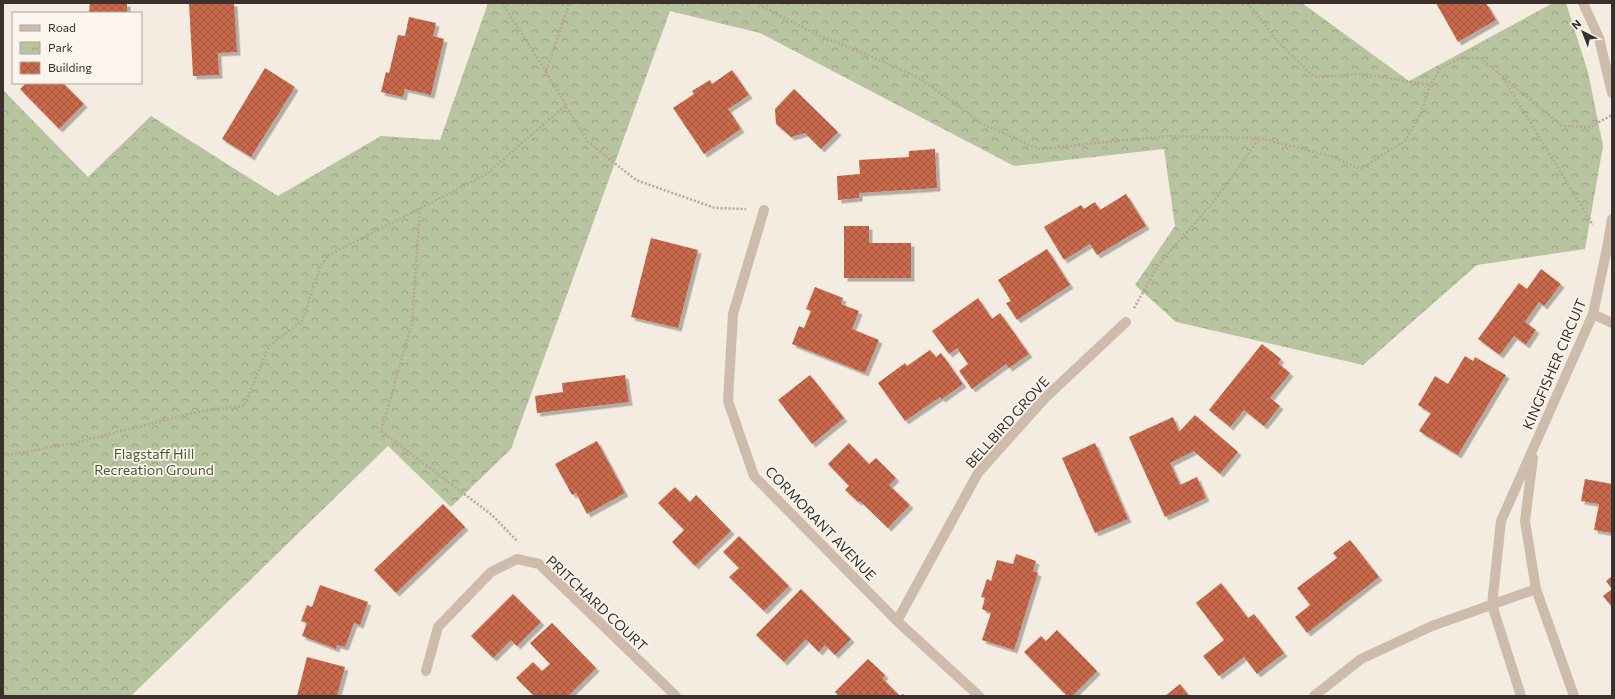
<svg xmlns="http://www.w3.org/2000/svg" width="1615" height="699" font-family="Commissioner,sans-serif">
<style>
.park{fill:url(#park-crowns)}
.building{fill:url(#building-cross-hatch);filter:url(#shadow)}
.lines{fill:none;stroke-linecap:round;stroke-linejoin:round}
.path{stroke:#b9a596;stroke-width:2.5;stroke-dasharray:2 2;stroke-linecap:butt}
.minor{stroke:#cdbbac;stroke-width:10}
.labels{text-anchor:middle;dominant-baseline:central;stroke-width:3.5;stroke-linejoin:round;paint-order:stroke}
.street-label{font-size:14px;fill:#3b302b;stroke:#fbf5ee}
.park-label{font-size:14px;fill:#4a5a2e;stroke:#fbf5ee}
</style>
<defs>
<pattern id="park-crowns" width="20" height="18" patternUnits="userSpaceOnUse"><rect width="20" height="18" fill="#b8c4a0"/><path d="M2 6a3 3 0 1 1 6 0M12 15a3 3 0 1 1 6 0" fill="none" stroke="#97a083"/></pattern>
<pattern id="building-cross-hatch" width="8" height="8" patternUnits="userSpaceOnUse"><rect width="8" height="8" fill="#c8694b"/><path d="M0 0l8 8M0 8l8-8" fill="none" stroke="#a4573f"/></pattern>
<filter id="shadow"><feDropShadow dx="3.5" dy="3.5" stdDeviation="0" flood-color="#0004"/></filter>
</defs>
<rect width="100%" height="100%" fill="#f4ebe1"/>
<path class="park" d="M 488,3 L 1302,3 L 1409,81 L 1553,3 L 1566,3 L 1588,72 L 1603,146 L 1585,249 L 1477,265 L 1363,365 L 1176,322 L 1135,285 L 1175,226 L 1164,149 L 1014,166 L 760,33 L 670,11 L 511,449 L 451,507 L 388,446 L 131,696 L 3,696 L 3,90 L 88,177 L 151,116 L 278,196 L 381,136 L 440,140 Z"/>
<path class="building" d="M 90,3 L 127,3 L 127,13 L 89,13 Z
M 189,3 L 234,3 L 237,52 L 218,53 L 219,75 L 193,76 Z
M 1436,3 L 1486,3 L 1496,20 L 1458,42 Z
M 409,17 L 436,23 L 433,36 L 444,39 L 431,95 L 405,89 L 403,97 L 381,92 L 386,72 L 389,73 L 398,35 L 405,36 Z
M 265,68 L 295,87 L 251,157 L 222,139 Z
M 732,70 L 749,95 L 728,109 L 741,129 L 704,154 L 673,108 L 694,94 L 692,91 L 710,80 L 712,84 Z
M 26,83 L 63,83 L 84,104 L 59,129 L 20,89 Z
M 794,89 L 838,132 L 821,149 L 805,133 L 791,137 L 776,124 L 775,109 Z
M 935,149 L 937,188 L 859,193 L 859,198 L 838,200 L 837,176 L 860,174 L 859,160 L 909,157 L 909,151 Z
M 1126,194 L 1146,226 L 1097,255 L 1090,244 L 1064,260 L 1044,227 L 1081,205 L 1084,209 L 1095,202 L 1100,210 Z
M 844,226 L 869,226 L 869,243 L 911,243 L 911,278 L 844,278 Z
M 651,238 L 698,250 L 678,328 L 631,317 Z
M 1047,249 L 1070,285 L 1017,320 L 1006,303 L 1011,301 L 998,280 Z
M 1541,269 L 1561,284 L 1544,306 L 1539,302 L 1525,322 L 1536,330 L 1526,345 L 1514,336 L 1500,355 L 1478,339 L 1519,283 L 1527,289 Z
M 815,287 L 843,298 L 841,304 L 859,311 L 852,329 L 879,340 L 865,373 L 792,344 L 799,326 L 804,328 L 811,311 L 806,309 Z
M 978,298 L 992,319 L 1000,313 L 1029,354 L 1009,368 L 1006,364 L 972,389 L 959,371 L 968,364 L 957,348 L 949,354 L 932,331 Z
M 1262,344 L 1281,359 L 1278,363 L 1290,373 L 1270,398 L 1280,406 L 1264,426 L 1244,410 L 1230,427 L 1209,410 Z
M 930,350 L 936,357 L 941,353 L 963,384 L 942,399 L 940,397 L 905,421 L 878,383 L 905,363 L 907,366 Z
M 1465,356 L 1473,361 L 1475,357 L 1506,375 L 1458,455 L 1419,431 L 1431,413 L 1418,405 L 1435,376 L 1448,384 Z
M 625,375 L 629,402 L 537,413 L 535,396 L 563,392 L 562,383 Z
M 810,375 L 844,418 L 812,444 L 778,400 Z
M 1195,415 L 1238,452 L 1220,474 L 1194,451 L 1170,463 L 1180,485 L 1197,477 L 1206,498 L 1165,517 L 1129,437 L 1173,417 L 1179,432 Z
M 597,441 L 625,493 L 587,514 L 576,493 L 572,495 L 555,464 Z
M 849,443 L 869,464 L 876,458 L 896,478 L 889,485 L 910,505 L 888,528 L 860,501 L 858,502 L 845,490 L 849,486 L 828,464 Z
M 1095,443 L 1128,519 L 1095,533 L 1062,458 Z
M 1585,479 L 1612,484 L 1612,533 L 1594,530 L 1599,504 L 1581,501 Z
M 675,487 L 690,502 L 696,495 L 731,531 L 695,566 L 672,542 L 684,530 L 658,503 Z
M 443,504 L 465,527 L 396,593 L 374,570 Z
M 739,536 L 789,586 L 764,611 L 729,577 L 739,568 L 723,552 Z
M 1350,540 L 1379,577 L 1307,633 L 1295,617 L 1310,605 L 1297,588 L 1337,558 L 1333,553 Z
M 1016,554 L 1036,561 L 1033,571 L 1038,573 L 1014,650 L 982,640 L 991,613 L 982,609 L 985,598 L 981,597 L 987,579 L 991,581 L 997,560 L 1013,564 Z
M 1612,576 L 1612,607 L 1603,596 L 1612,589 L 1606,581 Z
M 1221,583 L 1248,618 L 1254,614 L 1284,653 L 1257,674 L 1244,657 L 1219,676 L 1203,656 L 1224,640 L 1196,603 Z
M 320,585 L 368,602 L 360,625 L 354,623 L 345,647 L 337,645 L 336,649 L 302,636 L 307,623 L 301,621 L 307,605 L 312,607 Z
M 801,589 L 851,639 L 835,655 L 825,645 L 819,652 L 806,639 L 784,662 L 756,635 Z
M 513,594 L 541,622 L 517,646 L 511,640 L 493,658 L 471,636 Z
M 552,623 L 596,668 L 568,696 L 534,696 L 516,678 L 533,662 L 542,671 L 550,664 L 530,643 Z
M 1057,630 L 1097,671 L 1072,696 L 1067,696 L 1024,652 L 1041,636 L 1046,641 Z
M 307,657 L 345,667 L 337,696 L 297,696 Z
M 868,659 L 885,675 L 882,678 L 900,696 L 903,694 L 905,696 L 839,696 L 835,692 Z
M 1180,684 L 1189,696 L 1165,696 Z"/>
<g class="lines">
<path class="path" d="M 502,3 L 546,72
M 522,3 L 569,4 L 574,3
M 755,3 L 816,34 L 884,62 L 919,78 L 983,124 L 1039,149 L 1168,136 L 1259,138 L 1334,157 L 1360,169 L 1405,141 L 1421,113 L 1430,85 L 1441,68 L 1460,58 L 1480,58 L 1562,126 L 1590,127 L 1612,115
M 1248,3 L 1279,43 L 1314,77 L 1364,74 L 1430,85
M 569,4 L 546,72 L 588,142 L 636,180 L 715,208 L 746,209
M 1503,78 L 1593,225
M 420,208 L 412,323 L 381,431 L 492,515 L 518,542
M 1134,308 L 1159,264 L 1215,200 L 1259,139
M 3,456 L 74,443 L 201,411 L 244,406 L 269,346 L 302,321 L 320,267 L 327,256 L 485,175 L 566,105"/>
<path class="minor" d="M 1583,3 L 1599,38 L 1612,93
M 764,210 L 733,314 L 728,401 L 754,476 L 897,621 L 979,696
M 1593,314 L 1612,323
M 1533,458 L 1525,521 L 1536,589 L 1574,696
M 897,621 L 978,473 L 1046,397 L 1126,322
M 426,671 L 438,627 L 491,572 L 517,559 L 539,564 L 676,696
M 1314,696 L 1361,659 L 1432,626 L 1536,589
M 1521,696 L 1492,605 L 1501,521 L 1593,314 L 1607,248 L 1612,219"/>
</g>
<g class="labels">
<g class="street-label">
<text transform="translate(1554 364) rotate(-67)">KINGFISHER CIRCUIT</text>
<text transform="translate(1007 422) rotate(-48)">BELLBIRD GROVE</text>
<text transform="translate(821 523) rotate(46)">CORMORANT AVENUE</text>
<text transform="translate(597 603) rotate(43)">PRITCHARD COURT</text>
</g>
<g class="park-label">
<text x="154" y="453">Flagstaff Hill<tspan x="154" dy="16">Recreation Ground</tspan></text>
</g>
</g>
<rect width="1615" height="699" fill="none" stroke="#3b302b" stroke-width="8"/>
<rect x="12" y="12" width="130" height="72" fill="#fbf5ee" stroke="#aea6a0"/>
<rect x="20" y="25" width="20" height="6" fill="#cdbbac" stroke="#aea6a0"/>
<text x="48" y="32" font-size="12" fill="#3b302b">Road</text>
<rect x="20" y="42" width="20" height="12" fill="url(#park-crowns)" stroke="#aea6a0"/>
<text x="48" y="52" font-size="12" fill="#3b302b">Park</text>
<rect x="20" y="62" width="20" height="12" fill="url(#building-cross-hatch)" stroke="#aea6a0"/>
<text x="48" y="72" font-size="12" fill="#3b302b">Building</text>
<g transform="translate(1583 32) rotate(318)" stroke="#fbf5ee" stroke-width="3" paint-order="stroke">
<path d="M0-3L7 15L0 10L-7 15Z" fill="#3b302b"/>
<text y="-6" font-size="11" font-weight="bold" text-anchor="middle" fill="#3b302b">N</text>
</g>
</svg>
